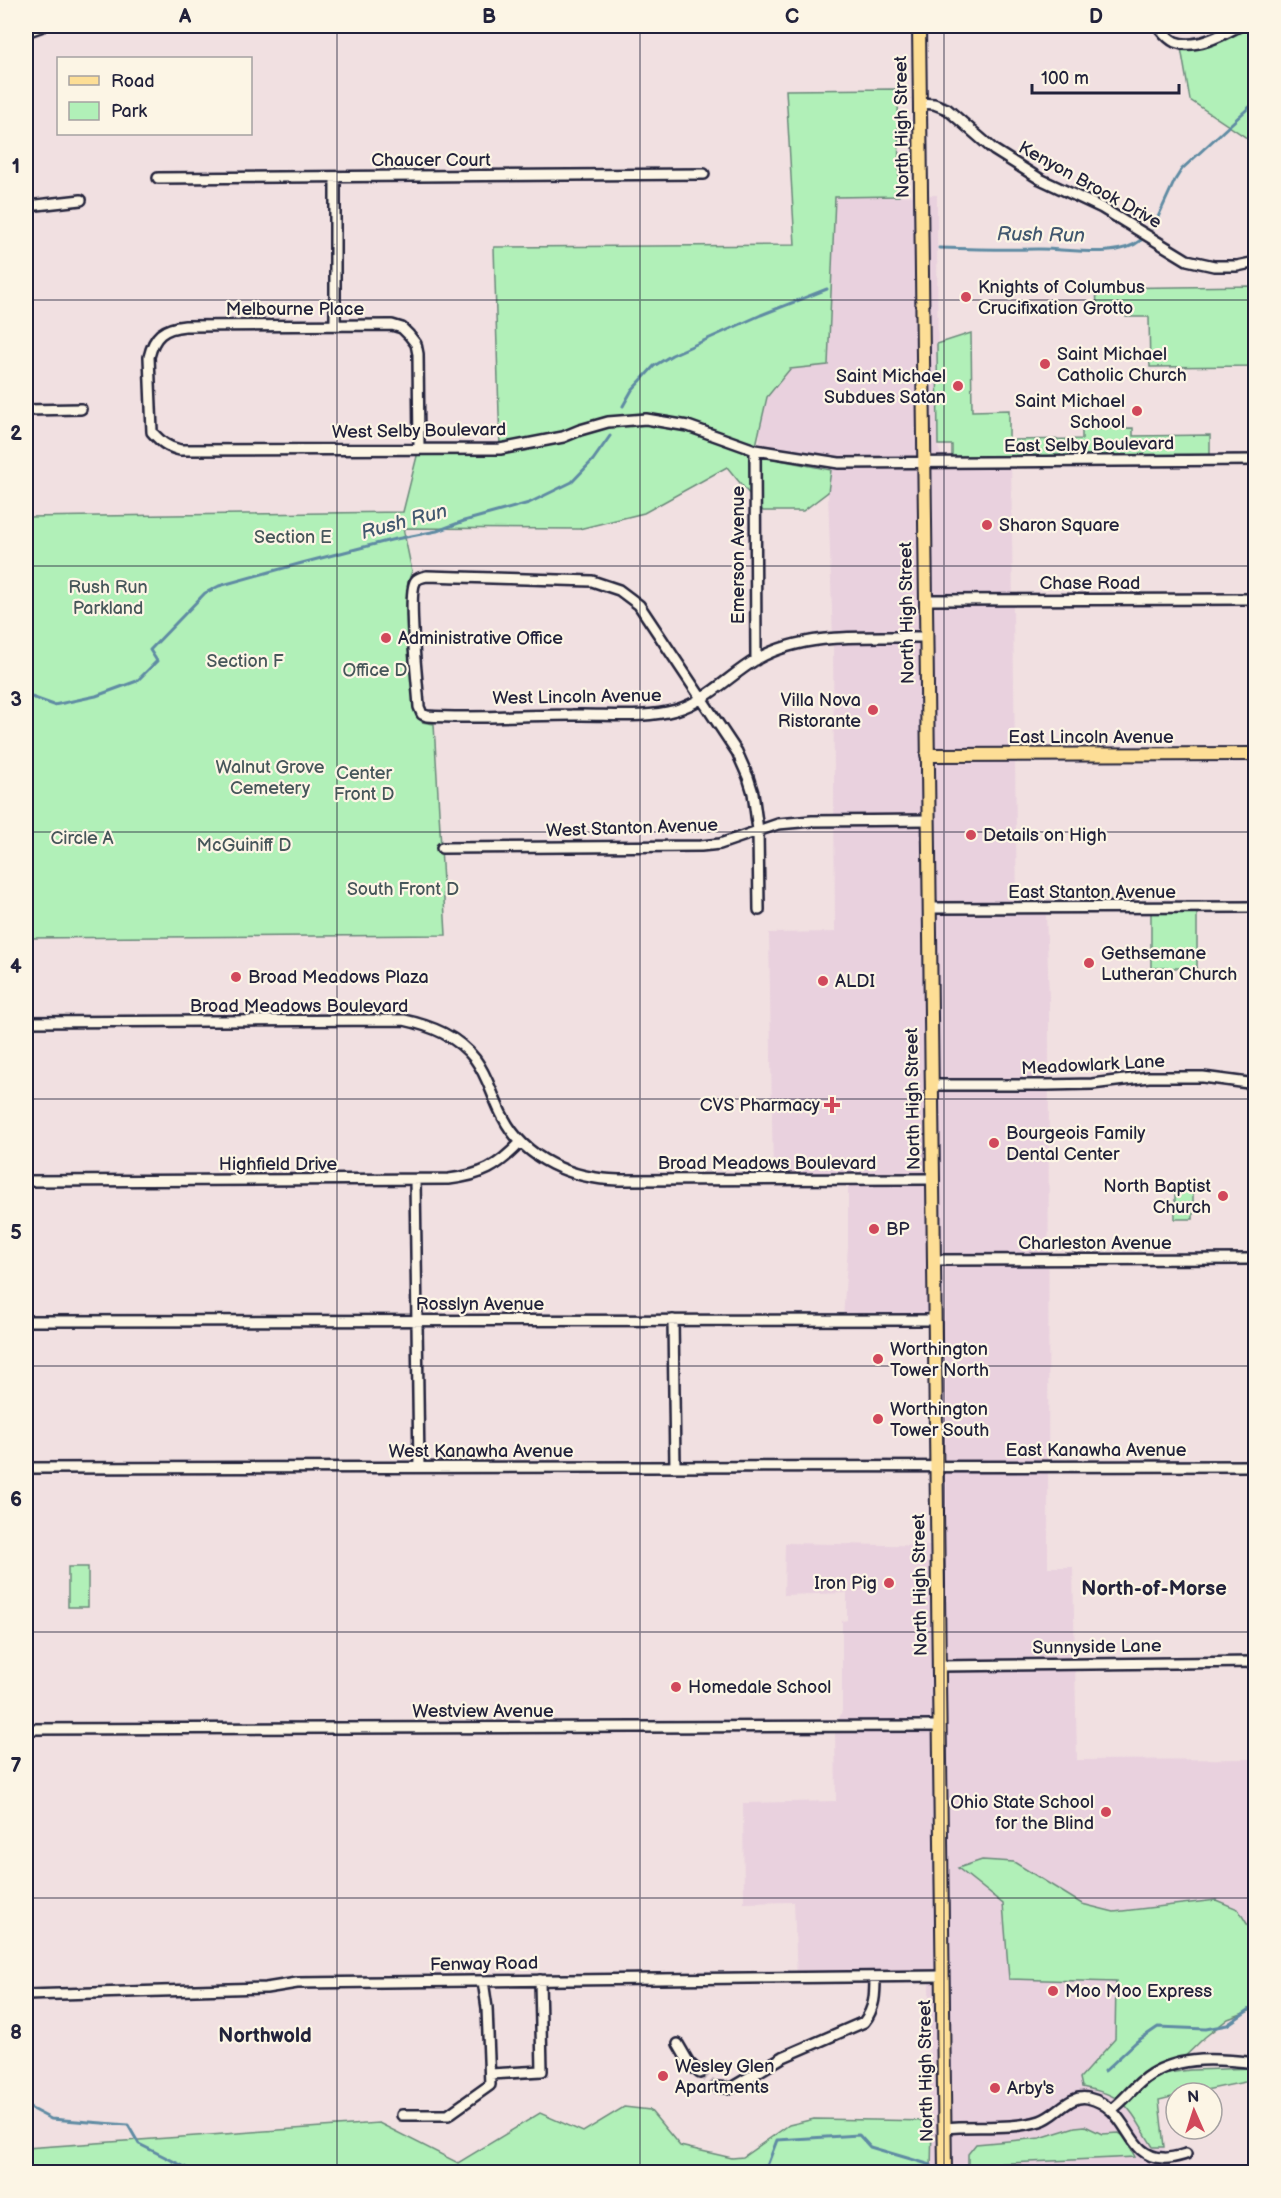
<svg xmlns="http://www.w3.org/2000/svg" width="1281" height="2198" font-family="'Balsamiq Sans',sans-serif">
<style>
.built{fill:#e9d1de}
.green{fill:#b1f0b8;stroke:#6a897a;stroke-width:1.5}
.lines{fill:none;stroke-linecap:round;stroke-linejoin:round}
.stream{stroke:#5f8ba3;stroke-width:3}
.minor-tunnel{stroke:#c8bac0;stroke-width:9;stroke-dasharray:9 4.5;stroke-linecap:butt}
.minor-casing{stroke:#22223b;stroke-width:14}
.major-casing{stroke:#22223b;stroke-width:16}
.minor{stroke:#fcf5e5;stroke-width:9}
.major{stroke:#fdde96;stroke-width:12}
.grid{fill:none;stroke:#22223b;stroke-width:1.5;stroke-opacity:0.55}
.poi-dot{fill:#d1495b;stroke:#fcf5e5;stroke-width:2}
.labels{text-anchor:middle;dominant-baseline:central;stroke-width:4.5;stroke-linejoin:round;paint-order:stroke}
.street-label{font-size:18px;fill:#22223b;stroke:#fcf5e5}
.poi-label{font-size:18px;fill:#22223b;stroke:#fcf5e5;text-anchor:start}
.park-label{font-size:18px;fill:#46565a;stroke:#fcf5e5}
.water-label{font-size:20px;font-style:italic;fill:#41576f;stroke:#fcf5e5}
.neighbourhood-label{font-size:20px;font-weight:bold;fill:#22223b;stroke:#fcf5e5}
.neatline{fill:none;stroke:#22223b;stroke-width:2}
.grid-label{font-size:20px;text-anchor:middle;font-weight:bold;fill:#22223b}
</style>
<rect width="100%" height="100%" fill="#f1e0e1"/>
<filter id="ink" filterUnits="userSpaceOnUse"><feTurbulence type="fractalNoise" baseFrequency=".0167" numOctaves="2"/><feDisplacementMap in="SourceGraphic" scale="12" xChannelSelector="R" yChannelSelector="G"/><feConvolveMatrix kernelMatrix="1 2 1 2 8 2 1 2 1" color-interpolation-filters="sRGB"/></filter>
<g filter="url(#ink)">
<path class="built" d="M 937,195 L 938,446 L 941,455 L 952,457 L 1011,457 L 1017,908 L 1046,912 L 1049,999 L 1048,1567 L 1073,1567 L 1077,1760 L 1255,1759 L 1255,1937 L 1238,1909 L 1216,1900 L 1114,1912 L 1082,1904 L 1014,1862 L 982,1860 L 958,1868 L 1003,1904 L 1009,1979 L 1116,1982 L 1115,2039 L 1080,2077 L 1124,2101 L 1153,2147 L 1164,2147 L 1171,2172 L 931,2172 L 929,1977 L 797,1981 L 794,1902 L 744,1903 L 743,1803 L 836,1801 L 835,1729 L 842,1711 L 842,1621 L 847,1620 L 847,1593 L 784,1595 L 785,1543 L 937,1546 L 935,1318 L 843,1319 L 848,1246 L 848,1179 L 773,1177 L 769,933 L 835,932 L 833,641 L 828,492 L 831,470 L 760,456 L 760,432 L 767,397 L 790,368 L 828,364 L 835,197 Z"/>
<path class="green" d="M 1249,26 L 1255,26 L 1255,132 L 1247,138 L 1190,100 L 1181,48 C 1206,45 1226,36 1249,26 Z
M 898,89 L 899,196 L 835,197 L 828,365 L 790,369 L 767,397 L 755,450 L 749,454 L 831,470 L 828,492 L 803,511 L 763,511 L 727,467 L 644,513 L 579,529 L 403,528 L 412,571 L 408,582 L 415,712 L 422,722 L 434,724 L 446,935 L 26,938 L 26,517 L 403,512 L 419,448 L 500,448 L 494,247 L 795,245 L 786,90 Z
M 1255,286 L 1255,366 L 1150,367 L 1149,317 L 1126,317 L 1126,306 L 1097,306 L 1096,288 Z
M 971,333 L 972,411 L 1009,410 L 1009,440 L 1082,439 L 1082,429 L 1133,428 L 1133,436 L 1210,435 L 1210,455 L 952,457 L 952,445 L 938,445 L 937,344 Z
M 1151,911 L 1197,911 L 1197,968 L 1151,968 Z
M 1175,1188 L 1193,1188 L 1193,1219 L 1175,1219 Z
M 68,1567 L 88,1567 L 88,1607 L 68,1607 Z
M 982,1860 L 1014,1862 L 1082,1904 L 1114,1912 L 1216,1900 L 1238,1909 L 1255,1937 L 1255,2009 L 1228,2019 L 1205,2037 L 1168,2073 L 1190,2070 L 1255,2068 L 1255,2080 L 1191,2093 L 1176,2093 L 1176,2096 L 1159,2100 L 1164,2147 L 1153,2147 C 1129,2109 1129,2096 1082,2087 L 1080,2078 L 1115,2039 L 1116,1982 L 1009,1979 L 1003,1904 L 958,1868 Z
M 624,2107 L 650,2110 L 680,2146 L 732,2158 L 743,2157 L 789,2125 L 814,2119 L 932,2121 L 931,2172 L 26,2172 L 26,2148 L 379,2123 L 458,2163 L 540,2113 L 583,2132 Z
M 1085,2126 L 1102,2134 L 1119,2133 L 1124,2136 L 1135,2157 L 968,2165 L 968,2154 L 976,2144 L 1040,2138 L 1075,2127 Z"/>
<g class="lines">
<path class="stream" d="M 1153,228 L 1175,180 L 1182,169 L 1256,101
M 939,248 C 971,249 1004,250 1037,249 C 1066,248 1117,260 1141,240
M 623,406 L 632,390 L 645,376 L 654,366 L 672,355 L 761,315 L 827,289
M 26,695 L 54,705 L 96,696 L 137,681 L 157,661 L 150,650 L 205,593 L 219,586 L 302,563 L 391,540 L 437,531 L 464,521 L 529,503 L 572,482 L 593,460 L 610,436
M 1105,2071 L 1136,2042 L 1158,2027 L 1206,2029 L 1227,2025 L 1256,2005
M 26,2106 L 51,2119 L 128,2125 L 139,2144 L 195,2172
M 695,2172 L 703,2167 L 767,2166 L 777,2140 L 859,2135 L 870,2147 L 931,2165"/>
<path class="minor-tunnel" d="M 700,2073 L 717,2087"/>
<defs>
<path id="minor" d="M 1158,26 C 1163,32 1168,39 1175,42 C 1195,50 1222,35 1239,26
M 26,32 L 43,26
M 920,103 L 934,104 L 947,109 L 994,150 L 1040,179 L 1102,208 L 1187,260 L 1214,266 L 1237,266 L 1256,262
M 335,177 L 335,324
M 158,178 L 704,174
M 26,208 L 37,205 L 81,200
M 26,410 L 81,409
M 419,448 L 418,354 L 416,344 L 409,335 L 402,328 L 392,325 L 185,326 C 163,328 154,336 149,357 L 152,432 C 161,442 167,447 180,450 L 500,449 L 563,437 L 580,430 L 608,422 L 646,419 L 688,426 L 755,450 L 839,463 L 1256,460
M 755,450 L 756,660
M 925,600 L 1256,599
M 442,848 L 701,846 L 720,844 L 778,824 L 812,821 L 928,820
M 929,908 L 1256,907
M 759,910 L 758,830 L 753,793 L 748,777 L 737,752 L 639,605 L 619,590 L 592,581 L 427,576 C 422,577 417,578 415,582 C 407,598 418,685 419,707 L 422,714 L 427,716 C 475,719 524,715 572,715 C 605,714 644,719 676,710 C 709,700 728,676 757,659 C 807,631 870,638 926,637
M 26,1022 L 404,1020 C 432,1026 457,1036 475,1059 C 488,1076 493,1099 503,1117 C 525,1160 573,1179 619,1180 L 932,1179
M 931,1085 L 1047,1085 L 1092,1084 L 1149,1077 L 1203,1077 L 1256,1084
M 415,1180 L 419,1467
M 26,1181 L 449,1179 C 482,1175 497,1167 520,1143
M 934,1260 L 1256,1259
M 673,1320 L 675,1467
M 26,1321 L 934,1320
M 26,1468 L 1256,1466
M 939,1666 L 1256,1662
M 26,1729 L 940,1726
M 26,1995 L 266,1988 L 297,1983 L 943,1976
M 678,2044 L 689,2063 L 700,2073
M 490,2074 L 542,2071 L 540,1980
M 717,2087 L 731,2088 L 783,2057 L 864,2022 C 875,2008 875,1994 875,1977
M 1112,2109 C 1126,2099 1135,2084 1150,2075 C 1181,2055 1221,2059 1256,2063
M 402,2115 L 448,2115 L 490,2085 L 487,2008 L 483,1981
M 945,2128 C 976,2125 1010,2130 1040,2121 C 1057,2116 1069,2094 1088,2098 C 1131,2108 1125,2157 1163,2158 C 1170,2159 1179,2156 1186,2154"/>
<path id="major" d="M 919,26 L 945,2172
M 927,755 L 1256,754"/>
</defs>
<use href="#minor" class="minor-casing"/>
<use href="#major" class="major-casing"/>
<use href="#minor" class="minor"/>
<use href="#major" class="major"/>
</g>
</g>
<path class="grid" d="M 337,26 L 337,2172M 640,26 L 640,2172M 944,26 L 944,2172M 26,300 L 1256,300M 26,566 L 1256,566M 26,832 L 1256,832M 26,1099 L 1256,1099M 26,1366 L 1256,1366M 26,1632 L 1256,1632M 26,1898 L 1256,1898"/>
<g class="poi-dot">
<circle cx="966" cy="297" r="6"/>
<circle cx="1045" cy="364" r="6"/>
<circle cx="958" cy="386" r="6"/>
<circle cx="1137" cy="411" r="6"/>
<circle cx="987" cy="525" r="6"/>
<circle cx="386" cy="638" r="6"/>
<circle cx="873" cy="710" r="6"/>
<circle cx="971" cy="835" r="6"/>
<circle cx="1089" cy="963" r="6"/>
<circle cx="236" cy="977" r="6"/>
<circle cx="823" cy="981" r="6"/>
<path d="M829 1096h6v6h6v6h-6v6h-6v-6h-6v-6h6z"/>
<circle cx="994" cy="1143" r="6"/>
<circle cx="1223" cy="1196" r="6"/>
<circle cx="874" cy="1229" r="6"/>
<circle cx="878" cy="1359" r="6"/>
<circle cx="878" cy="1419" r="6"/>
<circle cx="889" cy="1583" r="6"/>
<circle cx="676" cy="1687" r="6"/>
<circle cx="1106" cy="1812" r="6"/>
<circle cx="1053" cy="1991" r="6"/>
<circle cx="663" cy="2076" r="6"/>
<circle cx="995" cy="2088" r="6"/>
</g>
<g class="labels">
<g class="street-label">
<text transform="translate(902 127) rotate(-91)">North High Street</text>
<text x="431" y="160">Chaucer Court</text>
<text transform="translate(1090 185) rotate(29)">Kenyon Brook Drive</text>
<text x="295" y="309">Melbourne Place</text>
<text transform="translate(419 431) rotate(-1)">West Selby Boulevard</text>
<text transform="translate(1089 445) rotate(-1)">East Selby Boulevard</text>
<text transform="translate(738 555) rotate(-90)">Emerson Avenue</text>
<text x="1090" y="583">Chase Road</text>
<text transform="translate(907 613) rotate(-91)">North High Street</text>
<text transform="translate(577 697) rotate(-1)">West Lincoln Avenue</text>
<text x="1091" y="737">East Lincoln Avenue</text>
<text transform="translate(632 828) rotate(-2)">West Stanton Avenue</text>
<text x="1092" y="892">East Stanton Avenue</text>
<text x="299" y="1006">Broad Meadows Boulevard</text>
<text transform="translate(1093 1065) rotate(-3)">Meadowlark Lane</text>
<text transform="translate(913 1099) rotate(-91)">North High Street</text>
<text x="767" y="1163">Broad Meadows Boulevard</text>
<text x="278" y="1164">Highfield Drive</text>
<text x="1095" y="1243">Charleston Avenue</text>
<text x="480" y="1304">Rosslyn Avenue</text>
<text x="1096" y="1450">East Kanawha Avenue</text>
<text x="481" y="1451">West Kanawha Avenue</text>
<text transform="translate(920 1585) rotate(-91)">North High Street</text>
<text transform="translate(1097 1647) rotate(-1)">Sunnyside Lane</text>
<text x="483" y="1711">Westview Avenue</text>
<text transform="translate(484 1964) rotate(-1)">Fenway Road</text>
<text transform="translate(926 2071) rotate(-91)">North High Street</text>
</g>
<g class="poi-label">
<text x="978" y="287">Knights of Columbus<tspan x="978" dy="21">Crucifixation Grotto</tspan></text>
<text x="1057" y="354">Saint Michael<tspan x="1057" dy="21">Catholic Church</tspan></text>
<text x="946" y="376" text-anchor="end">Saint Michael<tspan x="946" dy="21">Subdues Satan</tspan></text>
<text x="1125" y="401" text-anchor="end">Saint Michael<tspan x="1125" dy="21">School</tspan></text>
<text x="999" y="525">Sharon Square</text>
<text x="398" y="638">Administrative Office</text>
<text x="861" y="700" text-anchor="end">Villa Nova<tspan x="861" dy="21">Ristorante</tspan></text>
<text x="983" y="835">Details on High</text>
<text x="1101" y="953">Gethsemane<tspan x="1101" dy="21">Lutheran Church</tspan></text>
<text x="248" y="977">Broad Meadows Plaza</text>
<text x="835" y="981">ALDI</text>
<text x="820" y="1105" text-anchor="end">CVS Pharmacy</text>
<text x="1006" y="1133">Bourgeois Family<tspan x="1006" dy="21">Dental Center</tspan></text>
<text x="1211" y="1186" text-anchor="end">North Baptist<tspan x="1211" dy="21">Church</tspan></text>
<text x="886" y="1229">BP</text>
<text x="890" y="1349">Worthington<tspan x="890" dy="21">Tower North</tspan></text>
<text x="890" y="1409">Worthington<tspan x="890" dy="21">Tower South</tspan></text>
<text x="877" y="1583" text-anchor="end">Iron Pig</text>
<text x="688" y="1687">Homedale School</text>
<text x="1094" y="1802" text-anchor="end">Ohio State School<tspan x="1094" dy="21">for the Blind</tspan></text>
<text x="1065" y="1991">Moo Moo Express</text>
<text x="675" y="2066">Wesley Glen<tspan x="675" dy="21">Apartments</tspan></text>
<text x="1007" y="2088">Arby's</text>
</g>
<g class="park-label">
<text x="293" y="537">Section E</text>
<text x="108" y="587">Rush Run<tspan x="108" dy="21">Parkland</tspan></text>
<text x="245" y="661">Section F</text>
<text x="375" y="670">Office D</text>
<text x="270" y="767">Walnut Grove<tspan x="270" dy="21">Cemetery</tspan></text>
<text x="364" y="773">Center<tspan x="364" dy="21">Front D</tspan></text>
<text x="82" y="838">Circle A</text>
<text x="244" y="845">McGuiniff D</text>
<text x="403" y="889">South Front D</text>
</g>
<g class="water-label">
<text transform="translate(1041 235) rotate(1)">Rush Run</text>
<text transform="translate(404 522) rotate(-15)">Rush Run</text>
</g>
<g class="neighbourhood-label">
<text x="1154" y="1589">North-of-Morse</text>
<text x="265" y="2036">Northwold</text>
</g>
</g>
<rect width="1281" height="2198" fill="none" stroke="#fcf5e5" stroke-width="66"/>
<rect x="57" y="57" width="195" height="78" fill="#fcf5e5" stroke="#a5a1a1" stroke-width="1.5"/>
<rect x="69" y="76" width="30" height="9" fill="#fdde96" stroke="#a5a1a1" stroke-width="1.5"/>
<text x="111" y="87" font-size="18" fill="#22223b">Road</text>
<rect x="69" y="102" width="30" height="18" fill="#b1f0b8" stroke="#a5a1a1" stroke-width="1.5"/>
<text x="111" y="117" font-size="18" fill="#22223b">Park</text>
<g transform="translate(1194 2111) rotate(357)"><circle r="28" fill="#fcf5e5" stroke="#a5a1a1" stroke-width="1.5"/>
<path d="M0-4.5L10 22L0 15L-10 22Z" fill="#d1495b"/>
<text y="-9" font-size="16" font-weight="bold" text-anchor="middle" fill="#22223b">N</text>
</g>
<path d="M1032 84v9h147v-9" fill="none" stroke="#22223b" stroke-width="3"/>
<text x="1041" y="84" font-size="18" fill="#22223b" stroke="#fcf5e5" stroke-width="4.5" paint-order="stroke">100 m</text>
<rect x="33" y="33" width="1215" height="2132" class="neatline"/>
<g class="grid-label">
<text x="185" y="23">A</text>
<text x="489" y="23">B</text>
<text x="792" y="23">C</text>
<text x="1096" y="23">D</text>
<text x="16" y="173">1</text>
<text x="16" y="440">2</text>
<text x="16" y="706">3</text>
<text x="16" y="973">4</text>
<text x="16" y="1239">5</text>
<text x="16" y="1506">6</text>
<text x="16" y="1772">7</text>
<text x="16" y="2039">8</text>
</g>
</svg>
